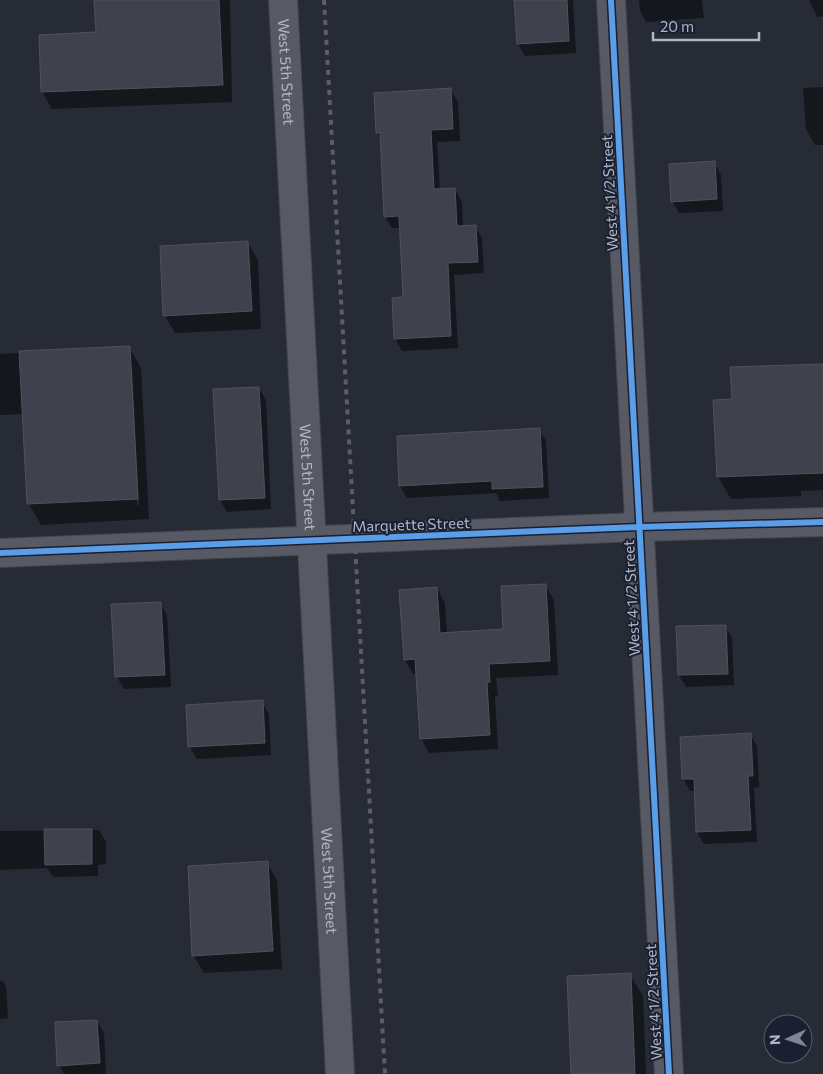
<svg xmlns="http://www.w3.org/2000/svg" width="823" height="1074" font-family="Commissioner,sans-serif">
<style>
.shadow{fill:#0007;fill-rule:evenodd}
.building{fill:#3f424c;stroke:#4f525e}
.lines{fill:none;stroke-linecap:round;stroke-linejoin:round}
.minor-casing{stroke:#43464f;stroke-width:30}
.tertiary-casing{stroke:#43464f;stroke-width:30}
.minor{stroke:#575a64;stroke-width:28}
.tertiary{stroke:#575a64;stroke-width:28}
.rail{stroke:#5b5e68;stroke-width:4;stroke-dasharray:5 5;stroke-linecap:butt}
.cycleway-casing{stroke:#1a2030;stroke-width:9}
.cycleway{stroke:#5a9eea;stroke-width:6}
.labels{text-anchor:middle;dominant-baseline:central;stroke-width:4;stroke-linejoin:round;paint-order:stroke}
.street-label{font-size:15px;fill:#b0b5c8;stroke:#1a2030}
</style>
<rect width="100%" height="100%" fill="#272b36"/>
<path class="shadow" d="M 95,0 L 230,0 L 232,102 L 52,109 L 42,92 L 97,34 Z
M 515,0 L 573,0 L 576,53 L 525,56 L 518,44 Z
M 639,0 L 702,0 L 704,18 L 646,22 L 640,11 Z
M 809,0 L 823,0 L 823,16 L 817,17 Z
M 823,87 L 823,145 L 815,145 L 806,129 L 803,88 Z
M 451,90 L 458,102 L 460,141 L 437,142 L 440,190 L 455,189 L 462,202 L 463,227 L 475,226 L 482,238 L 484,273 L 454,275 L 458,348 L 402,351 L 395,339 L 393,299 L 405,298 L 401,228 L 392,228 L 385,216 L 381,139 L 377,133 Z
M 714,163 L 721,175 L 723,211 L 679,213 L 672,201 Z
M 248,243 L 258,260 L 261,329 L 175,333 L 165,316 Z
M 129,347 L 141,368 L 149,519 L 41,525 L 29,504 L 24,414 L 0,415 L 0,354 ZM 130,367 L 132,367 L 139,505 L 137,505 Z
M 823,365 L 823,490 L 801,491 L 801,496 L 731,499 L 718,477 L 715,401 L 733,400 Z
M 259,388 L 266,400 L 271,509 L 227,512 L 220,500 Z
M 539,429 L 546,441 L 549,498 L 500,501 L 496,493 L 407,498 L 400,486 Z
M 545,585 L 554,600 L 558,675 L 496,678 L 498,696 L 495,697 L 498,749 L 429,753 L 421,738 L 417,674 L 413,674 L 405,660 L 437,588 L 445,603 L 447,634 L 504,630 Z
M 160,603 L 167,615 L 171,687 L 124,689 L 117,677 L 113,605 Z
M 725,626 L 732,638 L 734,685 L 686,687 L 679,675 Z
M 262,702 L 269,714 L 271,755 L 197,759 L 190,747 Z
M 750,734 L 757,746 L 759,787 L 754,788 L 757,842 L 704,844 L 697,832 L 696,791 L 690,791 L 683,779 Z
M 99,830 L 106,842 L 106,864 L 98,865 L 98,876 L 53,877 L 47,868 L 0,870 L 0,831 Z
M 267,863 L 277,880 L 282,969 L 204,973 L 193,955 Z
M 630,975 L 643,996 L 646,1074 L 572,1074 Z
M 0,981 L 3,981 L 6,987 L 8,1018 L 0,1019 Z
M 97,1021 L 104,1033 L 106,1074 L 64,1074 L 59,1065 Z"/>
<path class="building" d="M 94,0 L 219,0 L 223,85 L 41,92 L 39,35 L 96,32 Z
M 514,0 L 567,0 L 569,41 L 517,44 Z
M 451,88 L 453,129 L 431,130 L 434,189 L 455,188 L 457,226 L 476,225 L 478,262 L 448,263 L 451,336 L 394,339 L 392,298 L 403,297 L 399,216 L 384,217 L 380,133 L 376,133 L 374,93 Z
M 715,161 L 717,199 L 671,202 L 669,164 Z
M 248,241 L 252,311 L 163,316 L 160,246 Z
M 130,346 L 138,499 L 27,504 L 19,351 Z
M 823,364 L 823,473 L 717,477 L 713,400 L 732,399 L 730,367 Z
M 259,387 L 265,498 L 219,500 L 213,389 Z
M 540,428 L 543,487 L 492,489 L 492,481 L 399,486 L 397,436 Z
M 546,584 L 550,661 L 489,664 L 490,682 L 487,682 L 490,735 L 420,739 L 415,659 L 404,660 L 399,590 L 437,587 L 440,633 L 503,629 L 501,586 Z
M 161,602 L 165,675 L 115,677 L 111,604 Z
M 726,625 L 728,674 L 678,675 L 676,626 Z
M 263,700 L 265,743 L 188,747 L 186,705 Z
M 751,733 L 753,776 L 748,776 L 751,830 L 696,832 L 694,779 L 682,779 L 680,737 Z
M 44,829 L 92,829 L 92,864 L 45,865 Z
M 268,861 L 273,951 L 192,956 L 188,866 Z
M 631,973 L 635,1074 L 571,1074 L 567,976 Z
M 97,1020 L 100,1063 L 57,1066 L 55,1022 Z"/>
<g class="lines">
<defs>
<g id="minor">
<path id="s1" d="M 283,0 L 340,1074"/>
<path d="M 611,0 L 669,1074"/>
</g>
<path id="tertiary" d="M 0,553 L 639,527 L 823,522"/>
</defs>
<use href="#minor" class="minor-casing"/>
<use href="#tertiary" class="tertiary-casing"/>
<use href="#minor" class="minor"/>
<use href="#tertiary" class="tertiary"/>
<path class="rail" d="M 324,0 L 385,1074"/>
<defs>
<path id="cycleway" d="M 611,0 L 669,1074
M 0,553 L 639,527 L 823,522"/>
</defs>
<use href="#cycleway" class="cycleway-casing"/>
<use href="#cycleway" class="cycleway"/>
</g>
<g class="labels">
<g class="street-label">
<text stroke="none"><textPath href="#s1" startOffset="72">West 5th Street</textPath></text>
<text transform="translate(609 193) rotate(-93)">West 4 1/2 Street</text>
<text stroke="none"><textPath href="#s1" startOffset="478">West 5th Street</textPath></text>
<text transform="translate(411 524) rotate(-2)">Marquette Street</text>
<text transform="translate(631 598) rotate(-93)">West 4 1/2 Street</text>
<text stroke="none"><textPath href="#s1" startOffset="882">West 5th Street</textPath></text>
<text transform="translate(653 1002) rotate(-93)">West 4 1/2 Street</text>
</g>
</g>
<g transform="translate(788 1039) rotate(267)"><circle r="24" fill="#1a2030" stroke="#565c6d"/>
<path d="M0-4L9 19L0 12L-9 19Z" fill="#808595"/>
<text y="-8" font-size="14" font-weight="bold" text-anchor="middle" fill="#b0b5c8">N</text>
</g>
<path d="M653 32v8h106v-8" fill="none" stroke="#b0b5c8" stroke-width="2.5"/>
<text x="660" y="32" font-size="15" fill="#b0b5c8" stroke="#1a2030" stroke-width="4" paint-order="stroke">20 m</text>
</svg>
